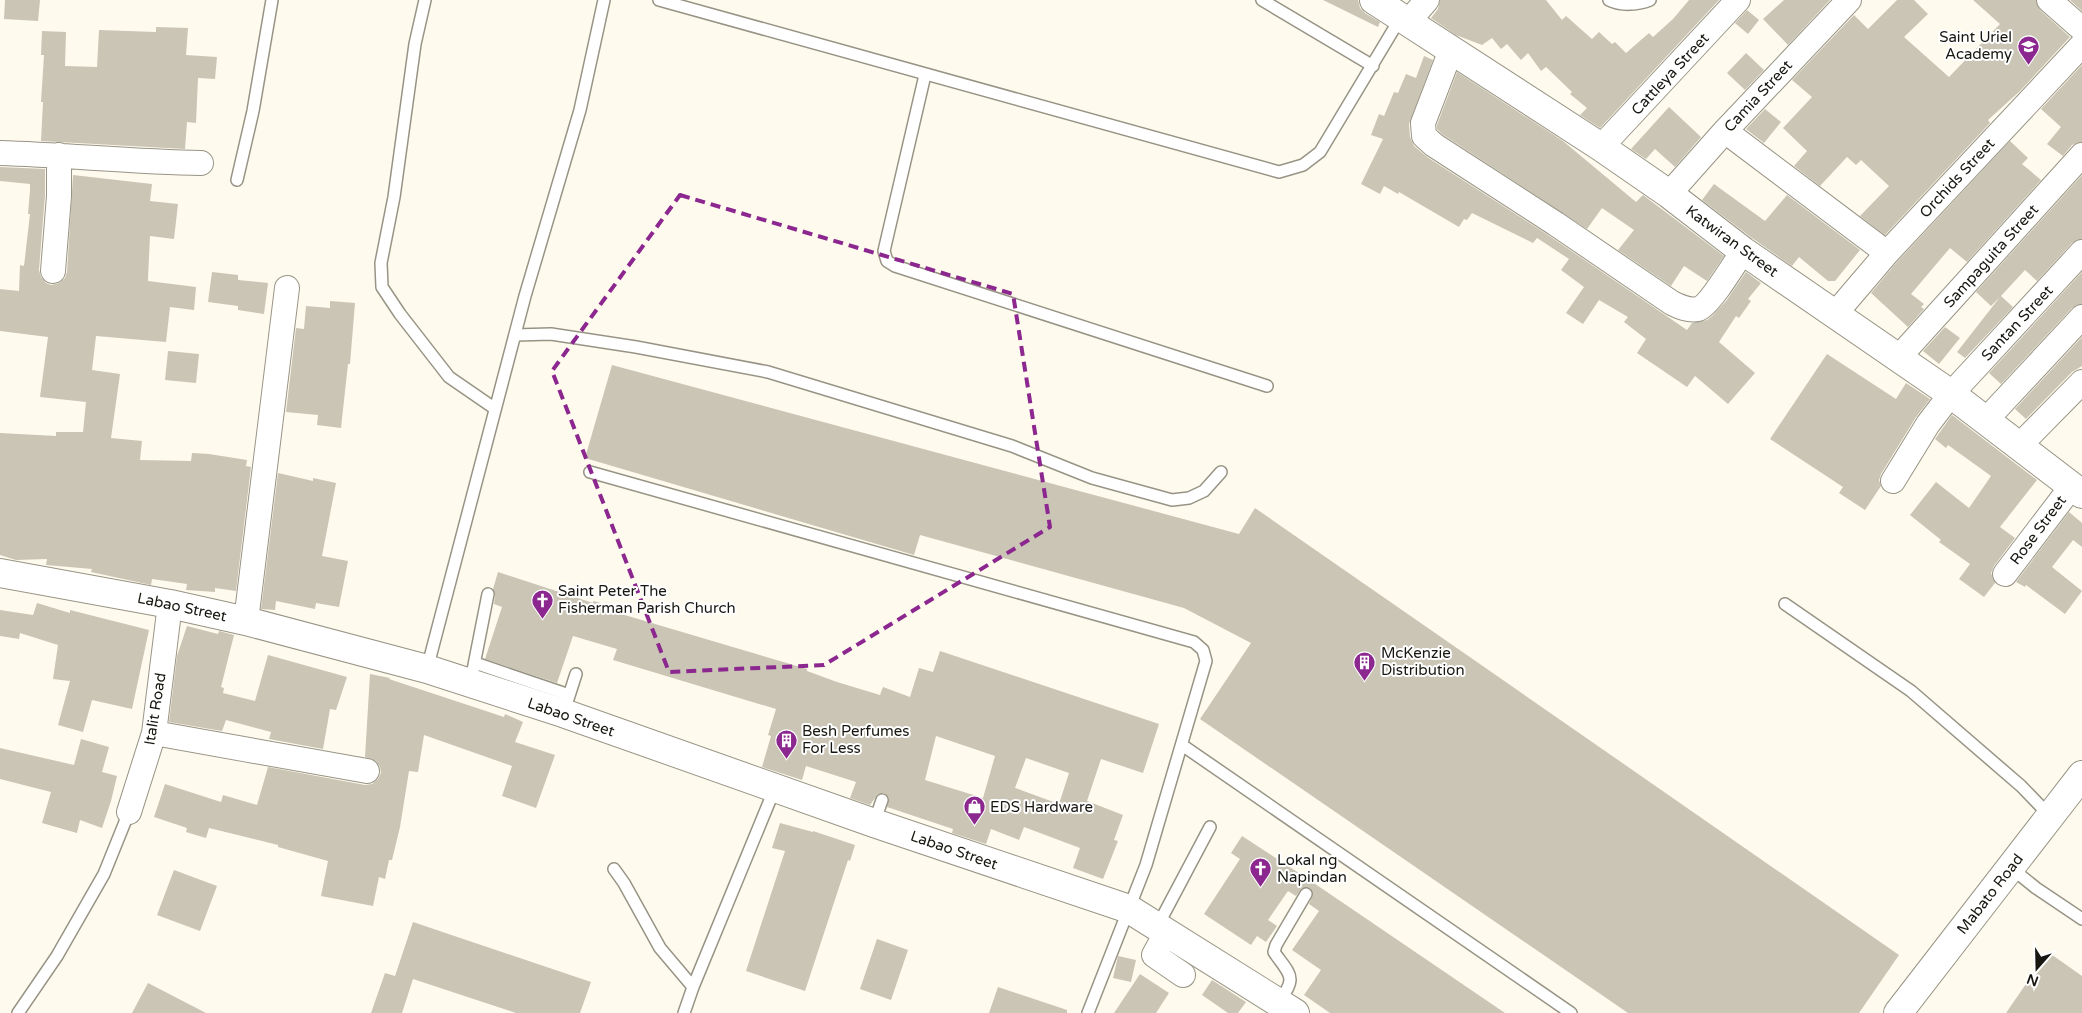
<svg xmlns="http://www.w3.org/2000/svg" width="2082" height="1013" font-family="'Varela Round',sans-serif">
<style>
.building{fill:#cac5b5;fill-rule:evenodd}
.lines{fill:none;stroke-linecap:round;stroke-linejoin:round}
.lane-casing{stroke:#989485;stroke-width:14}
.street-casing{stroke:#989485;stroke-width:26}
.secondary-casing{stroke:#989485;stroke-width:30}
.lane{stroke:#fff;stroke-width:11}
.street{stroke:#fff;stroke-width:24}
.secondary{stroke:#fff;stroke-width:28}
.marked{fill:none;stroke:#8b278f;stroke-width:4;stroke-dasharray:10 6;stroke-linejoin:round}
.labels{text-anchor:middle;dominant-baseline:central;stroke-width:4;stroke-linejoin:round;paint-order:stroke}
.poi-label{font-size:15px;fill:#171610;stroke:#fff;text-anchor:start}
.street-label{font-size:15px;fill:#171610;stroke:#fff}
</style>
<rect width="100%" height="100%" fill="#fefaed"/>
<path class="building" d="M 5,0 L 40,0 L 38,21 L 4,19 Z
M 1323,0 L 1358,0 L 1360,8 L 1365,13 L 1380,22 L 1378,27 Z
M 1440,0 L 1546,0 L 1562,20 L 1566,16 L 1592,39 L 1599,32 L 1612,44 L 1615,42 L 1626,53 L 1649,33 L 1653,37 L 1673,19 L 1689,0 L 1719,0 L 1600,128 L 1580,115 L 1587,108 L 1570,94 L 1572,92 L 1546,67 L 1541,71 L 1528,53 L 1521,60 L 1507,44 L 1501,49 L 1492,38 L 1482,45 L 1456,35 L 1431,18 L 1438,9 Z
M 1784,0 L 1830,0 L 1788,45 L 1763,19 Z
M 1897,0 L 1914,0 L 1928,14 L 1904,37 L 1949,77 L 2000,24 L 1973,0 L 2036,0 L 2040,10 L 2070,37 L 2020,91 L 1988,120 L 1990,123 L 1885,235 L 1860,216 L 1889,186 L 1861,160 L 1856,165 L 1847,157 L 1820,186 L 1794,166 L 1807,151 L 1783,128 L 1812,97 L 1792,80 L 1854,15 L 1868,29 Z
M 2070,0 L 2082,0 L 2082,11 Z
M 1747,10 L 1759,20 L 1748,34 L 1735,23 Z
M 156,27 L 188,28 L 186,55 L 217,57 L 215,79 L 198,78 L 196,123 L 187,122 L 185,149 L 41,141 L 43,102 L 41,102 L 44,55 L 41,55 L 42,31 L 66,32 L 65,66 L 97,67 L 99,30 L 156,32 Z
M 1746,53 L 1764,70 L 1745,90 L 1727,73 Z
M 1424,56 L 1433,60 L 1409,124 L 1410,137 L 1414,146 L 1427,157 L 1548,235 L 1687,330 L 1692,323 L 1707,320 L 1712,316 L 1726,301 L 1746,272 L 1761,283 L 1748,299 L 1751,301 L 1739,318 L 1736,316 L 1719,342 L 1755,373 L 1728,404 L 1695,376 L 1687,387 L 1637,353 L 1646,339 L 1624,322 L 1628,317 L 1599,300 L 1583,324 L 1566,313 L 1584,287 L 1561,270 L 1569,259 L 1537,238 L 1533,243 L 1472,213 L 1467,220 L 1464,219 L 1459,227 L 1399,192 L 1398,194 L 1384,186 L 1380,194 L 1361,184 L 1383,139 L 1371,135 L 1379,114 L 1384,116 L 1394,92 L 1398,93 L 1406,74 L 1416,78 Z
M 2082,65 L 2082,142 L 2072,145 L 2063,156 L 2047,144 L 2061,127 L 2041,109 Z
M 1457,72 L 1563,141 L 1636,202 L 1643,195 L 1724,256 L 1707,281 L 1684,266 L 1671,286 L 1618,250 L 1634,230 L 1602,208 L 1587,229 L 1442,134 L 1437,129 L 1437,125 Z
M 1669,107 L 1701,137 L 1675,167 L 1655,149 L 1646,159 L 1631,149 Z
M 1765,109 L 1781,122 L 1764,143 L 1746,129 Z
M 2010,141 L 2028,158 L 2022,164 L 2041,180 L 1967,262 L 1950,248 L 1911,294 L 1924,304 L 1921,307 L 1924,309 L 1908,327 L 1871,293 L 1897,262 Z
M 0,167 L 45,169 L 45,195 L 39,270 L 41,277 L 46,283 L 51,285 L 59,283 L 65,278 L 67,272 L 73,175 L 152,184 L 150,201 L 178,204 L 174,239 L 150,236 L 148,278 L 148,281 L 196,287 L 194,310 L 170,307 L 166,342 L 96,336 L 92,370 L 120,374 L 111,438 L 142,441 L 140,460 L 191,461 L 192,453 L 209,454 L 247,460 L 246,466 L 251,467 L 236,591 L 215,588 L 215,592 L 186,590 L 187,584 L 152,579 L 151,585 L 91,572 L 92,569 L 46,565 L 47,559 L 16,560 L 0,555 L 0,433 L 56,436 L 56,432 L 83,432 L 86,402 L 40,397 L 48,337 L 0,331 L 0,289 L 19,291 L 20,265 L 24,266 L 30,214 L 28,214 L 30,190 L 30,184 L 0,181 Z
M 2082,175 L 2082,239 L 2072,243 L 2037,281 L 2025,270 L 2001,296 L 2013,307 L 1965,358 L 1957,352 L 2000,297 L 1991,306 L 1976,292 Z
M 1714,184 L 1765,221 L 1787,195 L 1860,250 L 1835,281 L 1828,281 L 1799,257 L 1792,266 L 1752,238 L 1702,200 Z
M 212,272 L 238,275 L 238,280 L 268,283 L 264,314 L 238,310 L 238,306 L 208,302 Z
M 2082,272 L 2082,304 L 2072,308 L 2001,384 L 1989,373 Z
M 330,301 L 355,303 L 350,364 L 348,364 L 341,428 L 317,425 L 318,415 L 286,412 L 296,328 L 304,329 L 306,306 L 330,308 Z
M 1945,327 L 1960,338 L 1939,364 L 1923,351 Z
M 2082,337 L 2082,366 L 2072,372 L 2026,419 L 2015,409 Z
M 168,351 L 199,354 L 196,383 L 165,380 Z
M 1827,354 L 1896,399 L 1906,383 L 1930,399 L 1916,417 L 1881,474 L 1879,480 L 1881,486 L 1865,510 L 1839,493 L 1843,487 L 1770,439 Z
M 612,365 L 1239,534 L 1255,508 L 1899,955 L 1859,1013 L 1628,1013 L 1200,719 L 1251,643 L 1184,608 L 920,535 L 914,555 L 585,458 Z
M 1952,415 L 2037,480 L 2000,527 L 2015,538 L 1994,566 L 1991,573 L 1995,583 L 1984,597 L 1959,579 L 1970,564 L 1939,542 L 1941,540 L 1910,515 L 1936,482 L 1969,508 L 1991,476 L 1948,445 L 1946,448 L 1935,439 Z
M 278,473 L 313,481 L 313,478 L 336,483 L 322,556 L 348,561 L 339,607 L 316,603 L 315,609 L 276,601 L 275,610 L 261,609 Z
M 2069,512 L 2082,523 L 2082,547 L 2073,540 L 2052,567 L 2082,591 L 2065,614 L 2026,585 L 2025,587 L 2016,582 Z
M 498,572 L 593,603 L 593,601 L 620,608 L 618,613 L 807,669 L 807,671 L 837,682 L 880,695 L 883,687 L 910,697 L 919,668 L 933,672 L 940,651 L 1159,724 L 1143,773 L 1101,759 L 1087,801 L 1123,815 L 1114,840 L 1118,841 L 1103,879 L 1073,868 L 1080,848 L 1024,827 L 1019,840 L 991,829 L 986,844 L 952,833 L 953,829 L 887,807 L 889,798 L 884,793 L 878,794 L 870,805 L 850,798 L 856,782 L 806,766 L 802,780 L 762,767 L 771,736 L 768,735 L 776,709 L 613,660 L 617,649 L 573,636 L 557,683 L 485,659 L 502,607 L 494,604 L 495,595 L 493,589 ZM 936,736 L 995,756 L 983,798 L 925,780 ZM 1026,758 L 1069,773 L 1059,804 L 1015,788 Z
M 37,603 L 70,613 L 70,610 L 149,630 L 132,709 L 92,700 L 83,732 L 58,725 L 70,681 L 53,679 L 58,645 L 20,633 L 19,639 L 0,636 L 0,610 L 33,615 Z
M 187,626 L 218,634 L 219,631 L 234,635 L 221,687 L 224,688 L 223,693 L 255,701 L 268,655 L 347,677 L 336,710 L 330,709 L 323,749 L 269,739 L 271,732 L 226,720 L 222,731 L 169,722 L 177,656 Z
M 370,674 L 390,678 L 389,679 L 504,717 L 505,714 L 523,722 L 515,742 L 555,755 L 536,808 L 502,796 L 512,766 L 424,735 L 418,772 L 409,771 L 400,827 L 392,860 L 389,860 L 385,879 L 379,877 L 373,906 L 321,896 L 328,861 L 278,847 L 278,845 L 209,828 L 206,838 L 186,832 L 187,828 L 154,817 L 165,784 L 221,802 L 223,795 L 257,805 L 268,767 L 365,785 L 372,784 L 378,779 L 381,773 L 380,767 L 376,761 L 365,757 Z
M 81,739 L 109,747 L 102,772 L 117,776 L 111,801 L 102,828 L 80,820 L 77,833 L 42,823 L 51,792 L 0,779 L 0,748 L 74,765 Z
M 780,823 L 813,832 L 813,831 L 855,845 L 850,861 L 848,860 L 805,991 L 746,971 L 785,851 L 772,848 Z
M 1242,836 L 1302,875 L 1505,1013 L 1330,1013 L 1304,995 L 1321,970 L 1292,950 L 1319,911 L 1309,904 L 1313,895 L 1310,888 L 1302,888 L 1296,896 L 1288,891 L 1268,920 L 1277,926 L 1266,942 L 1257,936 L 1251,945 L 1204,914 L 1240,859 L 1231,853 Z
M 174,870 L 217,886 L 200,931 L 157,915 Z
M 413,922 L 591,982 L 580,1013 L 516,1013 L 413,979 L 402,1013 L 371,1013 L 385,973 L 395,976 Z
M 877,939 L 908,950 L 891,1000 L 860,989 Z
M 2048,952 L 2082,976 L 2082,1013 L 2006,1013 Z
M 1118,956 L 1136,960 L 1131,982 L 1113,978 Z
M 1140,974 L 1169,993 L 1156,1013 L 1114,1013 Z
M 1212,980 L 1246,1002 L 1238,1013 L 1228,1013 L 1202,995 Z
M 148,983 L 206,1013 L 132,1013 Z
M 998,987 L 1067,1010 L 1067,1013 L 989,1013 Z"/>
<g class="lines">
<defs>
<path id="lane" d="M 425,0 L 415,44 L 394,197 L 381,263 L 382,287 L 400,314 L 449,377 L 494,408
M 659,0 L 1279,172 L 1303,165 L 1320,152 L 1401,17
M 1262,0 L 1373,66
M 1609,0 C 1621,6 1637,5 1650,0
M 925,75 L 884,251 L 887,261 L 895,266 L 1267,386
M 237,180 L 253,111 L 272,0
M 515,335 L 551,334 L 636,347 L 768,372 L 1012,446 L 1092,478 L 1172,500 L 1189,498 L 1204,491 L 1221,472
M 590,472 L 1194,642 L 1203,650 L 1206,661 L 1146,865 L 1088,1013
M 1785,604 L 1911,691 L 2021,786 L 2050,816
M 475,663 L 569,695
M 427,669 L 525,296 L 580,110 L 604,0
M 473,670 L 488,594
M 567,702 L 576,674
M 1182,745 L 1571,1013
M 874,823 L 882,800
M 2010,867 L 2036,888 L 2082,919
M 614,869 L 624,883 L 660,948 L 693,987
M 1157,927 L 1210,827
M 1278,1002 C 1299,977 1289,974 1274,952 L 1276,945 L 1306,894
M 18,1013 L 57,956 L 104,874 L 129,812
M 684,1013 L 693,987 L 775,788"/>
<path id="street" d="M 2049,0 L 2082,29
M 1408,22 L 1427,0
M 1451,50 L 1423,123 L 1424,136 L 1434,145 L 1556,224 L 1672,303 C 1680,307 1689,311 1698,309 C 1709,306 1735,263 1743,251
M 1725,131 L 1887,253
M 1601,147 L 1738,0
M 0,153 C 67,155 134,162 201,163
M 1669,194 L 1725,131 L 1849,0
M 53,271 L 59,196 L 59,155
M 1835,314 L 1887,253 L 2082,45
M 1899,357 L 2082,155
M 1986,420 L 2082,317
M 2019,446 L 2082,382
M 1893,481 L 1928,424 L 1951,394 L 2082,252
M 2005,574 L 2072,486
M 246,621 L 287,288
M 154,733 L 367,771
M 129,812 L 154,733 L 170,604
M 1166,933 L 1154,955 L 1183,975"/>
<path id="secondary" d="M 1374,0 L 1601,147 L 1669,194 L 1743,251 L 1951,394 L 2082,494
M 0,573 L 170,604 L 246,621 L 427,669 L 563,713 L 874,823 L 1129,909 L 1295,1013
M 1898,1013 L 2082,775"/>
</defs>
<use href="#lane" class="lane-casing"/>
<use href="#street" class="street-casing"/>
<use href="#secondary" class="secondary-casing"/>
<use href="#lane" class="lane"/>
<use href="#street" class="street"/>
<use href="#secondary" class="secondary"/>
</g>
<path class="marked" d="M 680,195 L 1013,294 L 1050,527 L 824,665 L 669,672 L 552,371 Z"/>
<defs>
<symbol id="school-pin" viewBox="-11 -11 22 30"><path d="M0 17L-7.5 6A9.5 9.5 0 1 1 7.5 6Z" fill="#8b278f" stroke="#fff"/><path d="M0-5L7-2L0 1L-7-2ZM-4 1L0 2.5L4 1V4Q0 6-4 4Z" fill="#fff"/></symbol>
<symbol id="church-pin" viewBox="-11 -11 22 30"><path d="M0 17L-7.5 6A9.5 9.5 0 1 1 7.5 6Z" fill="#8b278f" stroke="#fff"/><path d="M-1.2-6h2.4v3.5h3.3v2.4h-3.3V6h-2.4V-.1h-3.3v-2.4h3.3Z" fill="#fff"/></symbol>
<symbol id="building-pin" viewBox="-11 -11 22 30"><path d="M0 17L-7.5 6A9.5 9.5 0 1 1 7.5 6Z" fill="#8b278f" stroke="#fff"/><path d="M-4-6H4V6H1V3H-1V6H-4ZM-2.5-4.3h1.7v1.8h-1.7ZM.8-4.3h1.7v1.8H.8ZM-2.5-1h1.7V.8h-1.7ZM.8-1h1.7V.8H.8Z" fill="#fff"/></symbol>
<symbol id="shop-pin" viewBox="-11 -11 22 30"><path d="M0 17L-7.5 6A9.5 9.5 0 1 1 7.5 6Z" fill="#8b278f" stroke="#fff"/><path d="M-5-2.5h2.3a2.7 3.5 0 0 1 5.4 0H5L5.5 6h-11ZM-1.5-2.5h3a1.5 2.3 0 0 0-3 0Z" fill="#fff"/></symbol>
</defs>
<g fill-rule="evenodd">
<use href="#school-pin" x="2016" y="34" width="25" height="34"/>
<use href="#church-pin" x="530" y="588" width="25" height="34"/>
<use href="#building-pin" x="1352" y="650" width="25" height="34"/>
<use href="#building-pin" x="774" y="728" width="25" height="34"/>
<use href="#shop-pin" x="962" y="794" width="25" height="34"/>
<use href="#church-pin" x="1248" y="856" width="25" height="34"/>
</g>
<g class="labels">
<g class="poi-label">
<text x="2012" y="37" text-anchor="end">Saint Uriel<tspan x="2012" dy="17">Academy</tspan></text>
<text x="558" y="591">Saint Peter The<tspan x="558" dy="17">Fisherman Parish Church</tspan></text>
<text x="1381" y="653">McKenzie<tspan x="1381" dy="17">Distribution</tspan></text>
<text x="802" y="731">Besh Perfumes<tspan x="802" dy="17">For Less</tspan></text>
<text x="990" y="807">EDS Hardware</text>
<text x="1277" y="860">Lokal ng<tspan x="1277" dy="17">Napindan</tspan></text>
</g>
<g class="street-label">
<text transform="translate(1670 74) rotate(-47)">Cattleya Street</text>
<text transform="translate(1758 96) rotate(-47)">Camia Street</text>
<text transform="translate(1957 178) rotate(-47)">Orchids Street</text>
<text transform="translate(1732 241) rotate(36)">Katwiran Street</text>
<text transform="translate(1991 256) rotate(-48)">Sampaguita Street</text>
<text transform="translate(2017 323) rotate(-47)">Santan Street</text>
<text transform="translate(2038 530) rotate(-53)">Rose Street</text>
<text transform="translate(182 607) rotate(12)">Labao Street</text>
<text transform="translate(155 709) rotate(-81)">Italit Road</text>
<text transform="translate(571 717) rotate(19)">Labao Street</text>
<text transform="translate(954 850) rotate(19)">Labao Street</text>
<text transform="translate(1990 894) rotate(-52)">Mabato Road</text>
</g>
</g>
<g transform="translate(2037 968) rotate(200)" stroke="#ffffff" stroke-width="4" paint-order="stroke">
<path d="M0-4L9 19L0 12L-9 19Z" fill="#171610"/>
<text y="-8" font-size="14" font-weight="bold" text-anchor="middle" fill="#171610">N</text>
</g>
</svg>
